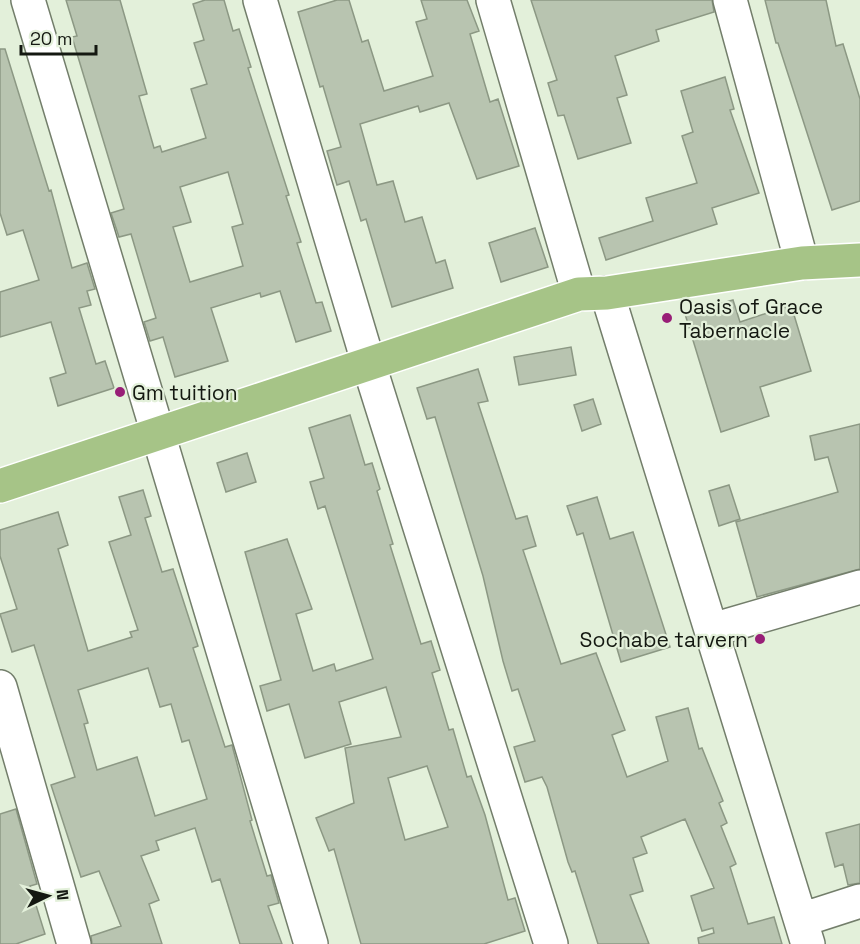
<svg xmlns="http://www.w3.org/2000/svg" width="860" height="944" font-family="'Space Grotesk',sans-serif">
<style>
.building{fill:#b8c4b0;stroke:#8c9884;stroke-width:1.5;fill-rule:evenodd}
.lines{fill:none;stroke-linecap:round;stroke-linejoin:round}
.minor-casing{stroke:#737e6b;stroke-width:36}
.major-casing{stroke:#fff;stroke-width:36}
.minor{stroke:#fff;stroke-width:33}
.major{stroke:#a6c487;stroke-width:33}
.poi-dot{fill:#981e77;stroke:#e3f0da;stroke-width:2}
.labels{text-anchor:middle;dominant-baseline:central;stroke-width:4.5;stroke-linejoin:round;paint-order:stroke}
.poi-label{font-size:21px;fill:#141811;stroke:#e3f0da;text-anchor:start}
</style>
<rect width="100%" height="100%" fill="#e3f0da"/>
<path class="building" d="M 66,0 L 120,0 L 147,94 L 139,96 L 154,148 L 160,146 L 162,152 L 206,138 L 191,89 L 207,84 L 194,43 L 204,40 L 193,4 L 205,0 L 224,0 L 233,31 L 239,29 L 251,67 L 248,68 L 289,195 L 286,196 L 301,242 L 297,243 L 316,303 L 322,302 L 331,331 L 296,342 L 280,291 L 261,297 L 260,293 L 211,308 L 228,361 L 175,377 L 163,337 L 150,341 L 144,322 L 156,318 L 131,234 L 119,237 L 111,213 L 124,209 L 72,37 L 77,36 ZM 228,172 L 243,224 L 232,227 L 243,266 L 190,282 L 173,227 L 191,222 L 180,187 Z
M 337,0 L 349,0 L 362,42 L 368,40 L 384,91 L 433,76 L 416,22 L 427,19 L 421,0 L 467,0 L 479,31 L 470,34 L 490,102 L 498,99 L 519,166 L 477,179 L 449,103 L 420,112 L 418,106 L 360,124 L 377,185 L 393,181 L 405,222 L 422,217 L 436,263 L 445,260 L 453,288 L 392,307 L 366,219 L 361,221 L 349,181 L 337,185 L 327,151 L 341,147 L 323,86 L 320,87 L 298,12 Z
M 531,0 L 712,0 L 714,12 L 656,30 L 659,41 L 615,56 L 627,95 L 617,98 L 631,143 L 578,159 L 564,115 L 558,116 L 548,83 L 557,80 Z
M 765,0 L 826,0 L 836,46 L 843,44 L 860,99 L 860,201 L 832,210 L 778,43 L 776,43 Z
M 0,49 L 5,49 L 49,191 L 51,190 L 72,268 L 87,263 L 95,289 L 87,291 L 91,305 L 79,308 L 96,364 L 105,361 L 114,388 L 58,406 L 50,378 L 66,373 L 51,322 L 0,337 L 0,292 L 39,280 L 23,230 L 7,235 L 0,213 Z
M 725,77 L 734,109 L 730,110 L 759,193 L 712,208 L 717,224 L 606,260 L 599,238 L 653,221 L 646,198 L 697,183 L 682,136 L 693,132 L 681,91 Z
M 535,228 L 548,267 L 501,282 L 489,243 Z
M 733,300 L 740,322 L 791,305 L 811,371 L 760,387 L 769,416 L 721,432 L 685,314 Z
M 571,347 L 576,375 L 519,385 L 514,357 Z
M 478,369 L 488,401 L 478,403 L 516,519 L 527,516 L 536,546 L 523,550 L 561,664 L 596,653 L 625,730 L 612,735 L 627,777 L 668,761 L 656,717 L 688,708 L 699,749 L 702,748 L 723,801 L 719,803 L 727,823 L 721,826 L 736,864 L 730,867 L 748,924 L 774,917 L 782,944 L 699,944 L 698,938 L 714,933 L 713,928 L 702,931 L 691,896 L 714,888 L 685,819 L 641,837 L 647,853 L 633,858 L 643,891 L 630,895 L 649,944 L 598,944 L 575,871 L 572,872 L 568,862 L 547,787 L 542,777 L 525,782 L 514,747 L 535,741 L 518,689 L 512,691 L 503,661 L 483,576 L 435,417 L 427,419 L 417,388 Z
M 593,399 L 601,424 L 582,431 L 574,405 Z
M 350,415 L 365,465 L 372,463 L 380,489 L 377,491 L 393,544 L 390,545 L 421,644 L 431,641 L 440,670 L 432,673 L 449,730 L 453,729 L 467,777 L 471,776 L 485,815 L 508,900 L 515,898 L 525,931 L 484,944 L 361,944 L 334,849 L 329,851 L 316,818 L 354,803 L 345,748 L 401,737 L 386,687 L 339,702 L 351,744 L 305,758 L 289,704 L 267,711 L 260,686 L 281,680 L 245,552 L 287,539 L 312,609 L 296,614 L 313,671 L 334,664 L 336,671 L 373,659 L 325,506 L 318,509 L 310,482 L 324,478 L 309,428 ZM 427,766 L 448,827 L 405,840 L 388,778 Z
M 860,424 L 860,569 L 757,597 L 736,522 L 838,492 L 828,457 L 815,460 L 810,436 Z
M 247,453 L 256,482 L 226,492 L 217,463 Z
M 729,485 L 740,519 L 719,526 L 709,491 Z
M 143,490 L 151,516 L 145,518 L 162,572 L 173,569 L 198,646 L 193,648 L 225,747 L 232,745 L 252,820 L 250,821 L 267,876 L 271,875 L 279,903 L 268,906 L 282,944 L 240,944 L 220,879 L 212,882 L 195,828 L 156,841 L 159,850 L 141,856 L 159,900 L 149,904 L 162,944 L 92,944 L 91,936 L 121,926 L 99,871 L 81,877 L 51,785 L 75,777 L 34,645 L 12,652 L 0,614 L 17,609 L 0,556 L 0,530 L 58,512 L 68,545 L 58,549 L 88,651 L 132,637 L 130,632 L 138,630 L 109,542 L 131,535 L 119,497 ZM 148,668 L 160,707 L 171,704 L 182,742 L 189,740 L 207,799 L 155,816 L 137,757 L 97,770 L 84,724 L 88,723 L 78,690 Z
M 597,497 L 610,539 L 633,532 L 670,647 L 621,662 L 583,533 L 577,535 L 567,506 Z
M 16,809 L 37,884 L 30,886 L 45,934 L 16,944 L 0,944 L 0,814 Z
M 860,824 L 860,883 L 848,885 L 843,864 L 835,867 L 826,833 Z"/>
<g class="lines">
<defs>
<path id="minor" d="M 28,0 L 311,944
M 260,0 L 369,365 L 551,944
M 493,0 L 579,294
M 730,0 L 802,263
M 607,293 L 808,944
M 712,630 L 860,587
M 0,687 L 74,944
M 801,920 L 860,901"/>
<path id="major" d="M 0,486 L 579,294 L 607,293 L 802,263 L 860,260"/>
</defs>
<use href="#minor" class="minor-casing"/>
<use href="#major" class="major-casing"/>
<use href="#minor" class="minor"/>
<use href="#major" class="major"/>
</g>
<g class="poi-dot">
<circle cx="667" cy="318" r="6"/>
<circle cx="120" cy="392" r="6"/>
<circle cx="760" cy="639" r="6"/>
</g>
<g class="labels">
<g class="poi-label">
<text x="679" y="306">Oasis of Grace<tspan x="679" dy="24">Tabernacle</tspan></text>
<text x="132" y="392">Gm tuition</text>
<text x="748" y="639" text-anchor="end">Sochabe tarvern</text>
</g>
</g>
<g transform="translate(48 896) rotate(85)" stroke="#e3f0da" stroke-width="4.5" paint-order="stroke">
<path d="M0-4.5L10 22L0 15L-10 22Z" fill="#141811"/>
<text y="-9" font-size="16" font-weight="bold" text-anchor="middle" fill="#141811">N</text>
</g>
<path d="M21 45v9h75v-9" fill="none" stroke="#141811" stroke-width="3"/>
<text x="30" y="45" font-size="18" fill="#141811" stroke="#e3f0da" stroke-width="4.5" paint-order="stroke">20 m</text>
</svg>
